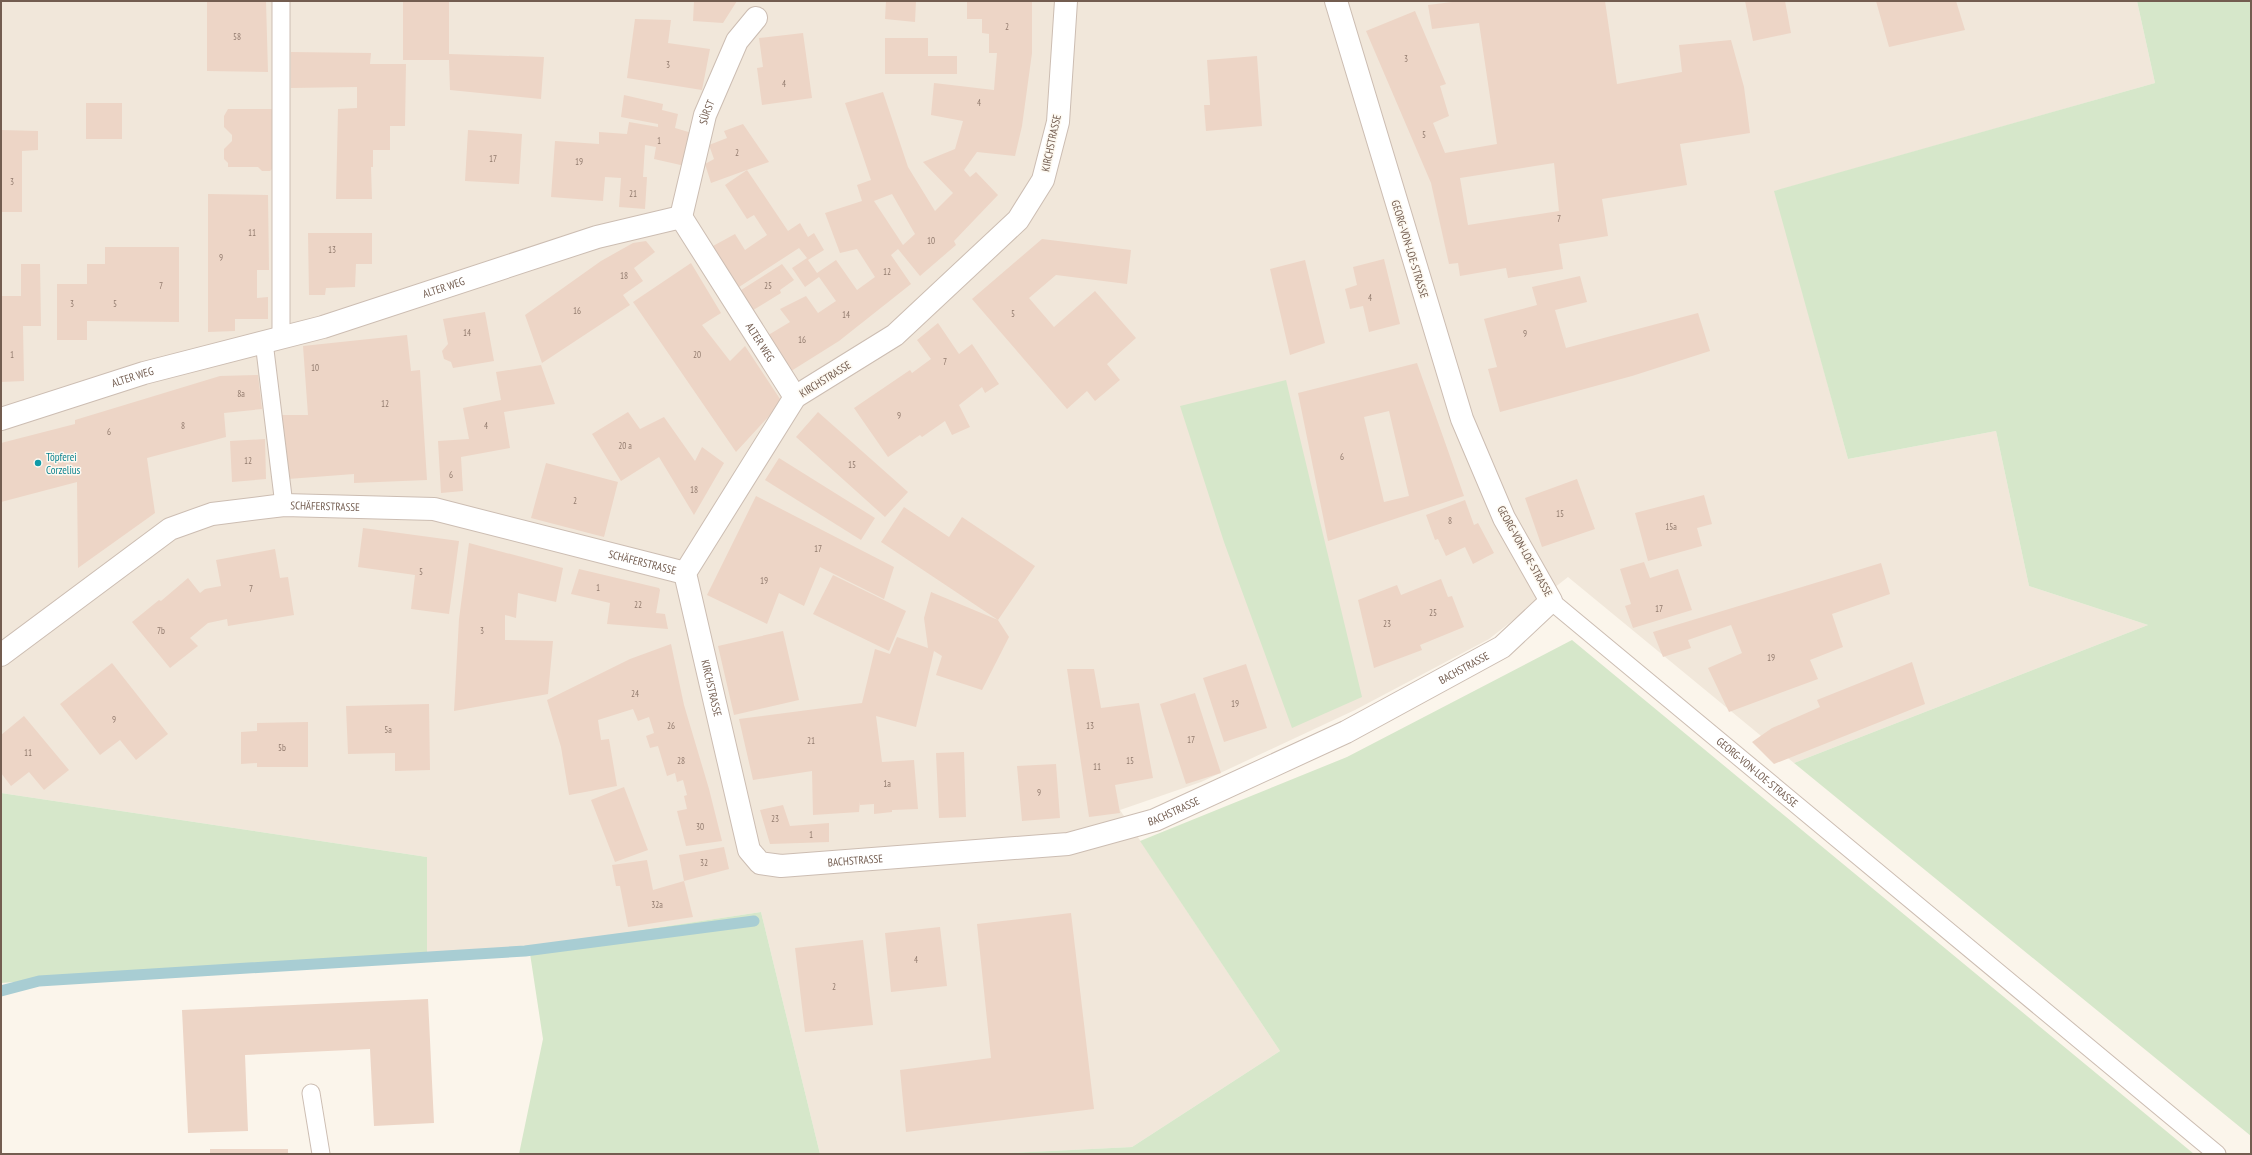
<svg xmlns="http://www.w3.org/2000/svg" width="2252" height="1155" font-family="'PT Sans Narrow',sans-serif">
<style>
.residential{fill:#f1e7da}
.green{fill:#d6e7ca}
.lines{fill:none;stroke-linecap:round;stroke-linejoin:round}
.stream{stroke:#a8cdd3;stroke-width:11}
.building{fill:#edd5c6;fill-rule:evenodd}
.lane-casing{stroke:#ccbdb2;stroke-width:19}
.street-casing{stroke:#ccbdb2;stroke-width:24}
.lane{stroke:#fff;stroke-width:17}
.street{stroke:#fff;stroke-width:22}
.culture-dot{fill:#0f9aa8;stroke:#fdf9f1;stroke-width:1.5}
.labels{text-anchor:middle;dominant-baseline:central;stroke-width:3;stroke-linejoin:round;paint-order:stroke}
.number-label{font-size:9px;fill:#927b6e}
.street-label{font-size:11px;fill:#735d50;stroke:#fdf9f1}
.culture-label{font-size:11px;fill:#0d838f;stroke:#fdf9f1;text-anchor:start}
</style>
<rect width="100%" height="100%" fill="#fbf5eb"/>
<path class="residential" d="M 1,1 L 2137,1 L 2155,83 L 1775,191 L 1848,459 L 1996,431 L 2029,586 L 2148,625 L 1794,763 L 1568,577 L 1489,639 L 1355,710 L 1201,782 L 1120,810 L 1280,1051 L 1132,1147 L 990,1154 L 820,1154 L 761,912 L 529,947 L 427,953 L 427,857 L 1,793 Z"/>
<path class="green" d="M 2137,1 L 2251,1 L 2251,1136 L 1794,763 L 2148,625 L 2029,586 L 1996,431 L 1848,459 L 1774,191 L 2155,83 Z
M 1286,380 L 1362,697 L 1292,728 L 1224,542 L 1180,406 Z
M 1572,640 L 2194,1154 L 990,1154 L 1132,1147 L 1280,1051 L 1140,841 L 1347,757 Z
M 1,793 L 427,857 L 427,953 L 1,983 Z
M 761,912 L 820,1154 L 519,1154 L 543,1039 L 529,947 Z"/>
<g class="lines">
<path class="stream" d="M 1,991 L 39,981 L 525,951 L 754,921"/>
</g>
<path class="building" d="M 207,1 L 266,1 L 268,72 L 207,71 Z
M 403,1 L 449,1 L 449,54 L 544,57 L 541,99 L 450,90 L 449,60 L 403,60 Z
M 694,1 L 737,1 L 723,23 L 693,21 Z
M 886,1 L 916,1 L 915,22 L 885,19 Z
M 967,1 L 1032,1 L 1032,53 L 1022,126 L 1015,156 L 977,152 L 964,170 L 970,177 L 976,172 L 998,195 L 954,241 L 956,245 L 920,276 L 898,249 L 891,255 L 911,284 L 839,341 L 788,373 L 765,337 L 790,322 L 780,309 L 806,296 L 818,313 L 836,301 L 819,277 L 805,287 L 792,268 L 807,258 L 799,248 L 736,289 L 713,246 L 735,234 L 745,250 L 767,235 L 754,215 L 747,219 L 725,185 L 747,170 L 788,231 L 800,223 L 808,237 L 814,233 L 824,250 L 808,260 L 817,273 L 836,260 L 857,290 L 875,277 L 857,249 L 840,253 L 825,213 L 862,201 L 857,185 L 871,180 L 845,103 L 883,92 L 908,167 L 935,211 L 953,193 L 923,162 L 955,149 L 963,121 L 931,115 L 934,83 L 994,90 L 997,53 L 989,53 L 989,34 L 982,33 L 982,19 L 967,19 ZM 892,194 L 915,234 L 903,245 L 874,201 Z
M 1460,1 L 1605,1 L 1617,84 L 1682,72 L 1679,45 L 1731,40 L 1744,87 L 1750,133 L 1680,144 L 1687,185 L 1602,199 L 1608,236 L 1559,244 L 1563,269 L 1508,278 L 1506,268 L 1460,276 L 1458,263 L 1449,264 L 1431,183 L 1366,31 L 1415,11 L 1446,84 L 1440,86 L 1449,116 L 1433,123 L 1445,153 L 1497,144 L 1479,23 L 1432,29 L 1428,5 ZM 1554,163 L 1559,211 L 1468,225 L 1460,178 Z
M 1745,1 L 1785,1 L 1791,33 L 1753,41 Z
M 1876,1 L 1956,1 L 1965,30 L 1889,47 Z
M 635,19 L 671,20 L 668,43 L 710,49 L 702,90 L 627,78 Z
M 803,33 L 812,98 L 762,105 L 757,68 L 763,67 L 759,38 Z
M 885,38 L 928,38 L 928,56 L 957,56 L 957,74 L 885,74 Z
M 291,52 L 371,53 L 370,64 L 406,64 L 405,126 L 390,126 L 390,150 L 373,150 L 373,167 L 371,167 L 372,199 L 336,199 L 338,109 L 357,108 L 357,87 L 291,88 Z
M 1257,56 L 1262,126 L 1206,131 L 1204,105 L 1210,105 L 1207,60 Z
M 624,95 L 663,104 L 662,110 L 678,114 L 675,128 L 692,133 L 685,166 L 654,159 L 656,147 L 645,145 L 643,177 L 647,177 L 645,209 L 619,207 L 621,178 L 605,177 L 603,201 L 551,197 L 555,141 L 599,144 L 599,132 L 627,134 L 629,122 L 658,127 L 658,124 L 621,117 Z
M 86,103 L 122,103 L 122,139 L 86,139 Z
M 228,109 L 273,109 L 275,166 L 270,171 L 262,171 L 258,167 L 228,167 L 228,163 L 224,159 L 224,149 L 232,141 L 232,135 L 224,127 L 224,116 Z
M 743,124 L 769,162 L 711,183 L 705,164 L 714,159 L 709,145 L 727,138 L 724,131 Z
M 1,130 L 38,131 L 38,150 L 22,151 L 22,212 L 1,212 Z
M 468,130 L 522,134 L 519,184 L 465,181 Z
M 208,194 L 268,195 L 269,270 L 257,270 L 257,298 L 268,297 L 268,319 L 235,319 L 235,331 L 208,332 Z
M 308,233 L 372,233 L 372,264 L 356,264 L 355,287 L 326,288 L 325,295 L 309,295 Z
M 1042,239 L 1131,250 L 1127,284 L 1056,275 L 1029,298 L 1054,327 L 1095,291 L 1136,338 L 1107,364 L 1120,380 L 1095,401 L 1087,391 L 1067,409 L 972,299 Z
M 646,241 L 655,252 L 634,268 L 643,281 L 623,295 L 630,305 L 542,363 L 525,315 L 601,261 L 633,243 Z
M 105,247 L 179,247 L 179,322 L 87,321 L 87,340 L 57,340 L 57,284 L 87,284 L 87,264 L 105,264 Z
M 1384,259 L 1400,324 L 1369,332 L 1363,306 L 1350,309 L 1345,289 L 1357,285 L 1353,267 Z
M 1305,260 L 1325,343 L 1290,355 L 1270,269 Z
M 691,263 L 721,313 L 702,325 L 730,361 L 745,346 L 782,402 L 736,452 L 633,302 Z
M 21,264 L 40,264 L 41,326 L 23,326 L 24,381 L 1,382 L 1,296 L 21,296 Z
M 782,264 L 794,280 L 780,290 L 781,293 L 750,312 L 738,292 Z
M 1580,276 L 1587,302 L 1555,310 L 1566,348 L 1698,313 L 1710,351 L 1632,376 L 1500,412 L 1488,369 L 1497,367 L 1484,319 L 1537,305 L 1532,287 Z
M 485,312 L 494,361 L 453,368 L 451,362 L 444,359 L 442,351 L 448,344 L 443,319 Z
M 938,323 L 959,354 L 972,344 L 999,384 L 985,393 L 982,387 L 959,405 L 970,427 L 952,435 L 945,421 L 922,437 L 920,435 L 888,457 L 854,408 L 910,370 L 912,373 L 931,359 L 917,340 Z
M 407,335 L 411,371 L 420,370 L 427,480 L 354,483 L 354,474 L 288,479 L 282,415 L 308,415 L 303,346 Z
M 1417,363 L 1464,496 L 1328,541 L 1298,393 ZM 1389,411 L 1409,496 L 1384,502 L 1364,417 Z
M 541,365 L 555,404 L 504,412 L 510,448 L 461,457 L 463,491 L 441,493 L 438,441 L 469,439 L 463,408 L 501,400 L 496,372 Z
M 258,375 L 262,409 L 224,413 L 226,437 L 147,458 L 155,513 L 78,568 L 77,482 L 1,502 L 1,443 L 75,424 L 75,420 L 220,376 Z
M 628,412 L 640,429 L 664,417 L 695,461 L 702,447 L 724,463 L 694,515 L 659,457 L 621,481 L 592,434 Z
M 818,412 L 908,492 L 885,517 L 796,437 Z
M 265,439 L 266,479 L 232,482 L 230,441 Z
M 779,458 L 875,518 L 861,540 L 765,480 Z
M 546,463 L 618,482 L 604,537 L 531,518 Z
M 1577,479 L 1595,529 L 1542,547 L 1525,498 Z
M 1704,495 L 1712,524 L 1697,528 L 1702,546 L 1648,561 L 1635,513 Z
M 756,496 L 894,567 L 884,599 L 820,567 L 804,606 L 779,593 L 767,624 L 707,595 Z
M 1465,500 L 1474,525 L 1478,523 L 1494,553 L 1473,564 L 1465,547 L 1446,556 L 1438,539 L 1435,540 L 1426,515 Z
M 904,507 L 949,537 L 962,517 L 1035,566 L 998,620 L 881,542 Z
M 363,528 L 459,541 L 449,614 L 411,609 L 415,575 L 358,567 Z
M 469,543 L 563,568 L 556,602 L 518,593 L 516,618 L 505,615 L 505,640 L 553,641 L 548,694 L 454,711 L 459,619 Z
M 275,549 L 280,578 L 288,577 L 294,615 L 228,626 L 227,619 L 208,623 L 190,638 L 198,646 L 170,668 L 132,622 L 159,600 L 161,601 L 188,578 L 200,593 L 205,589 L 221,586 L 216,560 Z
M 1644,562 L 1650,578 L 1678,569 L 1692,610 L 1633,628 L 1625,606 L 1631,604 L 1620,569 Z
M 1881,563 L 1890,594 L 1832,614 L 1843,647 L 1810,660 L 1818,679 L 1729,712 L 1708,668 L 1742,653 L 1731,625 L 1688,640 L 1691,648 L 1663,657 L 1653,632 Z
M 579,569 L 659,588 L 660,590 L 656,613 L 665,614 L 668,629 L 607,624 L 610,603 L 571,594 Z
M 833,575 L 906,611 L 889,651 L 813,614 Z
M 1441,579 L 1448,597 L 1452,596 L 1464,627 L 1420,645 L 1422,650 L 1374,668 L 1358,600 L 1397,585 L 1401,595 Z
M 931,592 L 998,620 L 1009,637 L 982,690 L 936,675 L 942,656 L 934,651 L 916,727 L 876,716 L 882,762 L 914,760 L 918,809 L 892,810 L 892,812 L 874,814 L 874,804 L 860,805 L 860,801 L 859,812 L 813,815 L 812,771 L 753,780 L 739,719 L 862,703 L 875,649 L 890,654 L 897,637 L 928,648 L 924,618 Z
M 783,631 L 799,700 L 734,715 L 718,646 Z
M 671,644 L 684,705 L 709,789 L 722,841 L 686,846 L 677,811 L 687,809 L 684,796 L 687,795 L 683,780 L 677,782 L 675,773 L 667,776 L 658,746 L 650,748 L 646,736 L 654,733 L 649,717 L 638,721 L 633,709 L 598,720 L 601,740 L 609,739 L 617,786 L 569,795 L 561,747 L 547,700 L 630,659 Z
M 1912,662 L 1925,704 L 1774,764 L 1752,742 L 1772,728 L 1820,707 L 1817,700 Z
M 112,663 L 168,734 L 136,760 L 120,740 L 100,755 L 60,704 Z
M 1246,664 L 1267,728 L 1224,742 L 1203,678 Z
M 1067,669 L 1094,669 L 1101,708 L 1139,703 L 1153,778 L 1115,785 L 1120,813 L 1089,817 Z
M 1195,693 L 1221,773 L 1186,784 L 1160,704 Z
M 429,704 L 430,770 L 395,771 L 395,753 L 348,754 L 346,706 Z
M 24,716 L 69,770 L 44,790 L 29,772 L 11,786 L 1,773 L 1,735 Z
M 308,722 L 308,767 L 257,767 L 257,763 L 241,764 L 241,732 L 257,731 L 257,723 Z
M 964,752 L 966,817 L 939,818 L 936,753 Z
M 1056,764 L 1060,818 L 1022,821 L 1017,766 Z
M 624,787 L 648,850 L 615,862 L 591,800 Z
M 783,805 L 790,826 L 829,823 L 829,842 L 770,844 L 760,810 Z
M 724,847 L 729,869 L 684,881 L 693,917 L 628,927 L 620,886 L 616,886 L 612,865 L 647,860 L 653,890 L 684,881 L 679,855 Z
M 1071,913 L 1094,1109 L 906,1132 L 900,1070 L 991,1058 L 977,924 Z
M 940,927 L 947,986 L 891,992 L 885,933 Z
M 863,940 L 873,1025 L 805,1032 L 795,948 Z
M 428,999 L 434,1123 L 374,1126 L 370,1049 L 245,1055 L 248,1131 L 188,1133 L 182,1010 Z
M 210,1149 L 288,1149 L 288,1154 L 210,1154 Z"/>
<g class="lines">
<defs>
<g id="lane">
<path d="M 281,338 L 281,1"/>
<path d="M 264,342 L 284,505"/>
<path id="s1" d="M 1551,601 L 2217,1154"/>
<path d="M 311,1093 L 321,1154"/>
</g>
<g id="street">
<path id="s2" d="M 1066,1 L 1058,122 L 1043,180 L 1018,220 L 895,335 L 795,397 L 685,573 L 749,850 L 760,863 L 781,866 L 1068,844 L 1155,820 L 1346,732 L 1502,647 L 1551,601 L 1504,518 L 1462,419 L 1336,1"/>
<path id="s3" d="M 681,217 L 705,115 L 737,41 L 756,18"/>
<path id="s4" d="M 1,419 L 144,373 L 323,327 L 597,237 L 681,217 L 795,397"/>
<path id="s5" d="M 1,655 L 170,529 L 212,514 L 284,505 L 434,509 L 685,573"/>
</g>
</defs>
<use href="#lane" class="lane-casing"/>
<use href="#street" class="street-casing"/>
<use href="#lane" class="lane"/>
<use href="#street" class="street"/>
</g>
<circle class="culture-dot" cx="38" cy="463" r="4"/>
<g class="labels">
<g class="number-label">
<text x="1007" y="26">2</text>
<text x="237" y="36">58</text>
<text x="1406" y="58">3</text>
<text x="668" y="64">3</text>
<text x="784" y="83">4</text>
<text x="979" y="102">4</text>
<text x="1424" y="134">5</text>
<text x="659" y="140">1</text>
<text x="737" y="152">2</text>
<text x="493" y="158">17</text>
<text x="579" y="161">19</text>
<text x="12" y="181">3</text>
<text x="633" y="193">21</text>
<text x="1559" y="218">7</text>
<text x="252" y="232">11</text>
<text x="931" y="240">10</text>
<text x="332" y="249">13</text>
<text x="221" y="257">9</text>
<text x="887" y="271">12</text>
<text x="624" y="275">18</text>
<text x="161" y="285">7</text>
<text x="768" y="285">25</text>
<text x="1370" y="297">4</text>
<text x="72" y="303">3</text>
<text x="115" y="303">5</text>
<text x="577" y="310">16</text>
<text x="1013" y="313">5</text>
<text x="846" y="314">14</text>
<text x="467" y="332">14</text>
<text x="1525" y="333">9</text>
<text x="802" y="339">16</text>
<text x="12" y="354">1</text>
<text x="697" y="354">20</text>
<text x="945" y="361">7</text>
<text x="315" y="367">10</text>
<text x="241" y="393">8a</text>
<text x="385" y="403">12</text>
<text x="899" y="415">9</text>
<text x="183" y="425">8</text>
<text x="486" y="425">4</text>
<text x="109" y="431">6</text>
<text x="625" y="445">20 a</text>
<text x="1342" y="456">6</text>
<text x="248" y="460">12</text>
<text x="852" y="464">15</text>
<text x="451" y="474">6</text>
<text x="694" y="489">18</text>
<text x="575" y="500">2</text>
<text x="1560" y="513">15</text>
<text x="1450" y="520">8</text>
<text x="1671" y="526">15a</text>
<text x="818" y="548">17</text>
<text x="421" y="571">5</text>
<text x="764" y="580">19</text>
<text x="598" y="587">1</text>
<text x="251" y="588">7</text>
<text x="638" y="604">22</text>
<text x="1659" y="608">17</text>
<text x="1433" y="612">25</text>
<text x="1387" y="623">23</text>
<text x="161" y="630">7b</text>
<text x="482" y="630">3</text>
<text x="1771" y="657">19</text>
<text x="635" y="693">24</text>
<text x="1235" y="703">19</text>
<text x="114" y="719">9</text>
<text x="671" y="725">26</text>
<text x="1090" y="725">13</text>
<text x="388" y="729">5a</text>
<text x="1191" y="739">17</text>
<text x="811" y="740">21</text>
<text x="282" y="747">5b</text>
<text x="28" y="752">11</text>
<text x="681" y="760">28</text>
<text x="1130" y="760">15</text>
<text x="1097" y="766">11</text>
<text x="887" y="783">1a</text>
<text x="1039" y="792">9</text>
<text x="775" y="818">23</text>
<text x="700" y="826">30</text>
<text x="811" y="834">1</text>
<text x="704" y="862">32</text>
<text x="657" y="904">32a</text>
<text x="916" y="959">4</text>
<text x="834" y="986">2</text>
</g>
<g class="street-label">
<text stroke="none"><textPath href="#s3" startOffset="108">SÜRST</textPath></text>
<text transform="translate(1051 143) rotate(-78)">KIRCHSTRASSE</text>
<text transform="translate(1410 249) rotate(73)">GEORG-VON-LOE-STRASSE</text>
<text stroke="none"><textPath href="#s4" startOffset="462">ALTER WEG</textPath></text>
<text stroke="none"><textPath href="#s4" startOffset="858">ALTER WEG</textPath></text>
<text stroke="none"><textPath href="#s4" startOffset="138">ALTER WEG</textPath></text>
<text transform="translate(825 379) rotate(-32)">KIRCHSTRASSE</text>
<text stroke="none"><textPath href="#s5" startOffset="369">SCHÄFERSTRASSE</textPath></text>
<text transform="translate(1525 551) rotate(61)">GEORG-VON-LOE-STRASSE</text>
<text stroke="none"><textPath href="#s5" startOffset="693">SCHÄFERSTRASSE</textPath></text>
<text stroke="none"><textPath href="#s2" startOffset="1767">BACHSTRASSE</textPath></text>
<text stroke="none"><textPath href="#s2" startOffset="840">KIRCHSTRASSE</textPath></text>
<text stroke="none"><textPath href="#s1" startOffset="268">GEORG-VON-LOE-STRASSE</textPath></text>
<text stroke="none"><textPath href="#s2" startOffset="1443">BACHSTRASSE</textPath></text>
<text stroke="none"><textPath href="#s2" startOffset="1119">BACHSTRASSE</textPath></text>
</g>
<g class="culture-label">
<text x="46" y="457">Töpferei<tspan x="46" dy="13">Corzelius</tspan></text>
</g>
</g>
<rect width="2252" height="1155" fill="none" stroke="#735d50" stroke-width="4"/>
</svg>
